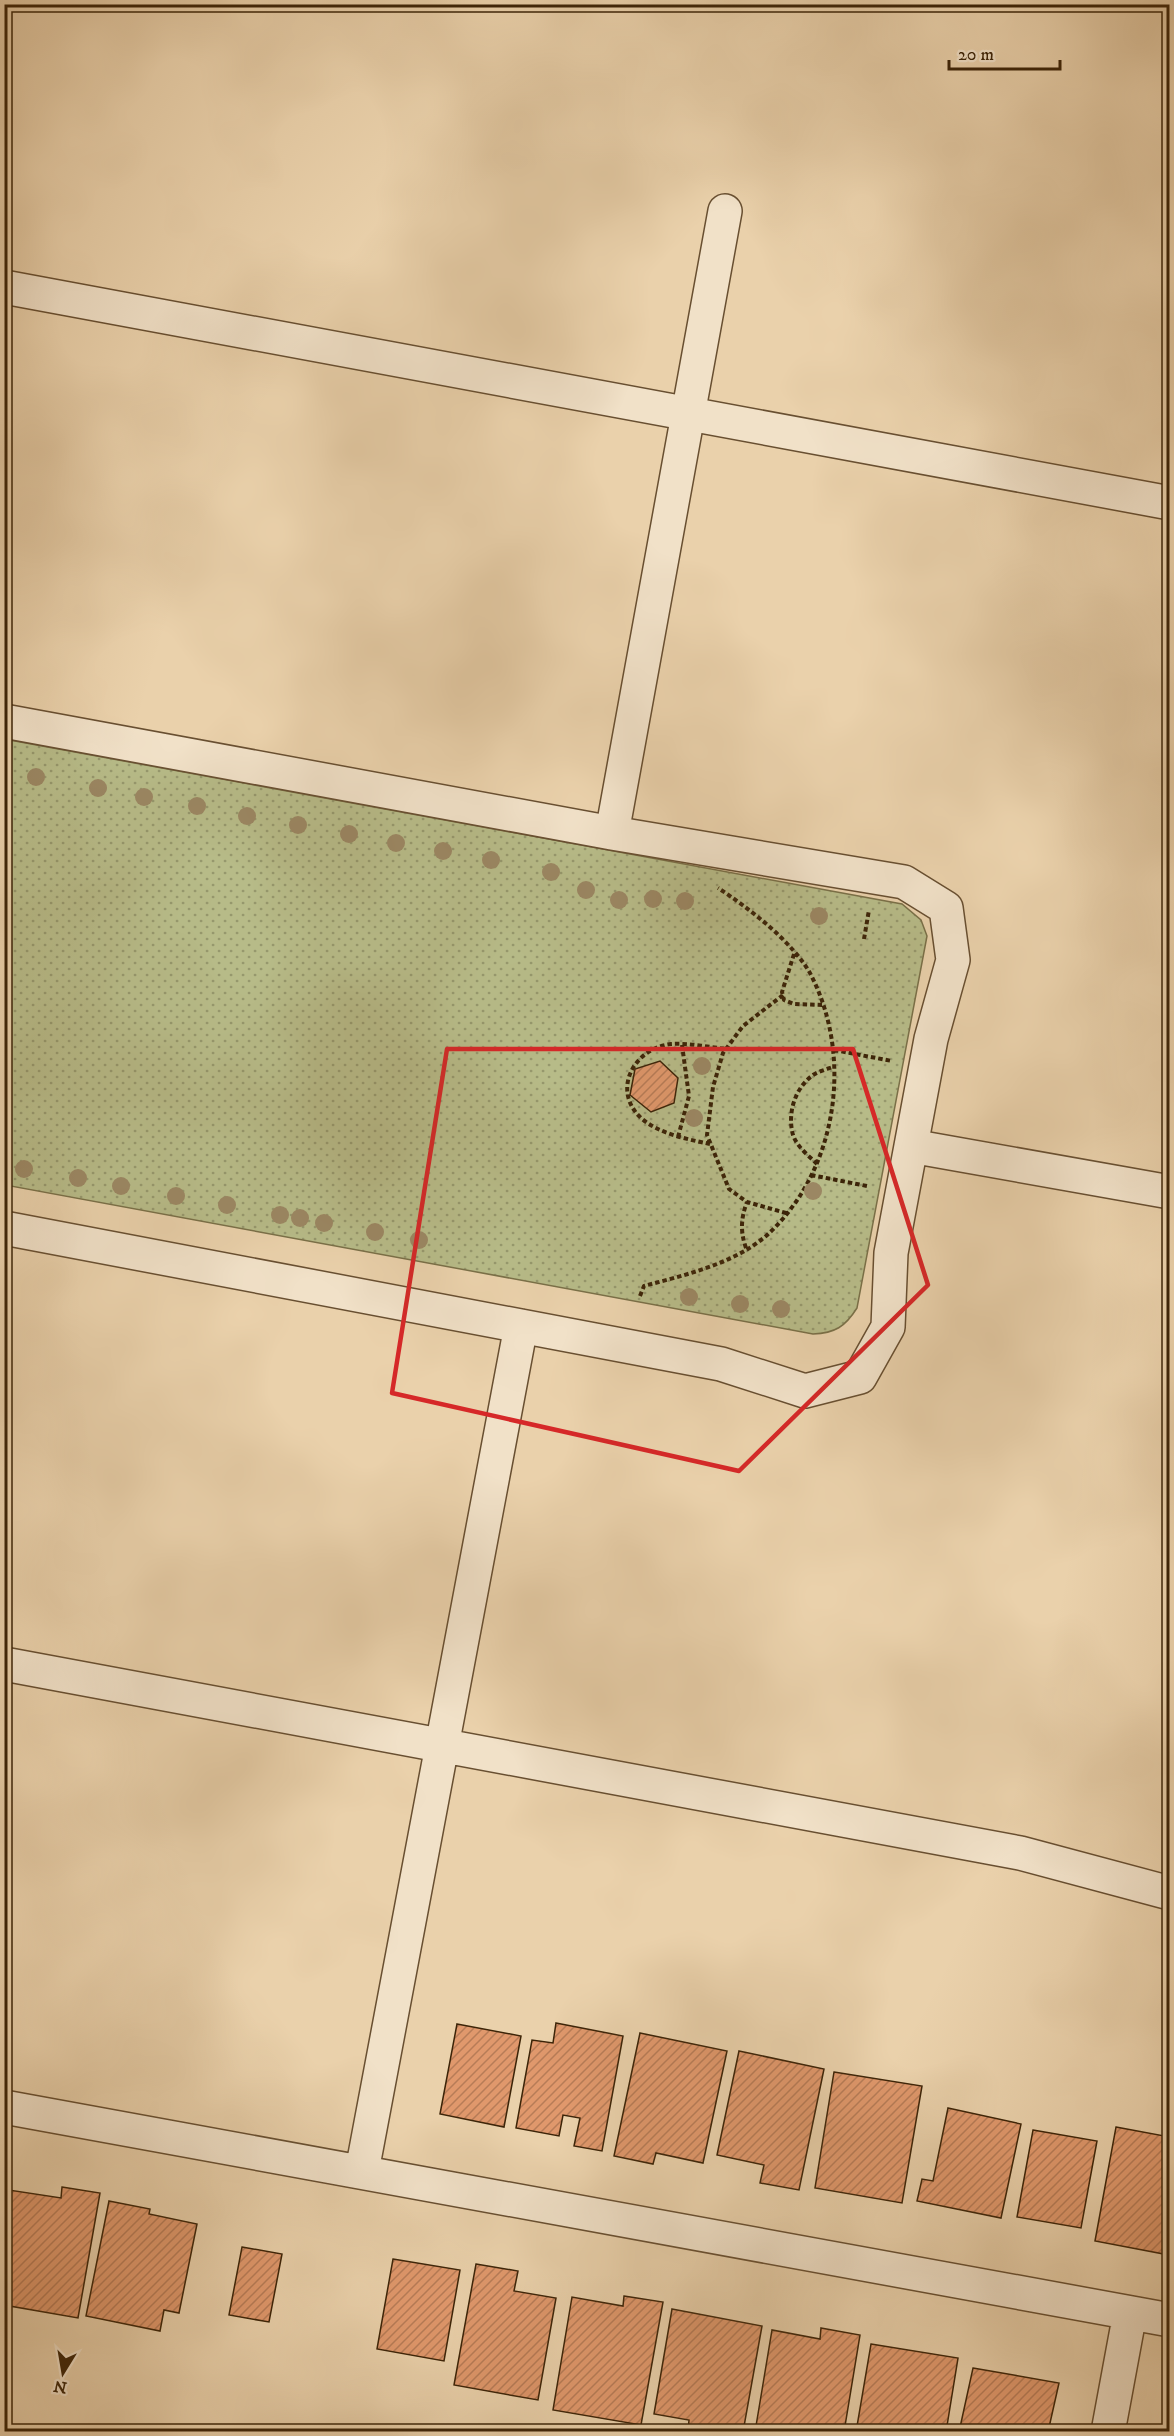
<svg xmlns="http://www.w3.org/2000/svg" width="1174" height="2436" font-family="'IM FELL DW Pica',serif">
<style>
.park{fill:url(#park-dots);stroke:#7a7048;stroke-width:1.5}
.building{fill:url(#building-hatch);stroke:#3c2408;stroke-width:1.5}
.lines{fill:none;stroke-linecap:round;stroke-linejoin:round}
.minor-casing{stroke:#684f31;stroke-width:36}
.path{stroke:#3c2408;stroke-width:4;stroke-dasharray:4.5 3;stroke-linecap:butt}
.minor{stroke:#f1e1c8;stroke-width:33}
.tree{fill:#9b8763}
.marked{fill:none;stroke:#d62828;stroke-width:4.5;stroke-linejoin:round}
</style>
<defs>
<pattern id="park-dots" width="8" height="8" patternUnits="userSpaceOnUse" patternTransform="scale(1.5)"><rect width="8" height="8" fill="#b7bb88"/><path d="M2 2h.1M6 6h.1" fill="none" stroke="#96986d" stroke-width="1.8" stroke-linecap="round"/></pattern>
<pattern id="building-hatch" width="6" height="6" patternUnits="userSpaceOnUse" patternTransform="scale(1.5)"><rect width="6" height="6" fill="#e0986c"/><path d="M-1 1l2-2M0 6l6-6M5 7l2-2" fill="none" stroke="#b77c57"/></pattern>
</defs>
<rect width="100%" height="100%" fill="#ead1ab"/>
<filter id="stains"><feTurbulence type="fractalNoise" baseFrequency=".00333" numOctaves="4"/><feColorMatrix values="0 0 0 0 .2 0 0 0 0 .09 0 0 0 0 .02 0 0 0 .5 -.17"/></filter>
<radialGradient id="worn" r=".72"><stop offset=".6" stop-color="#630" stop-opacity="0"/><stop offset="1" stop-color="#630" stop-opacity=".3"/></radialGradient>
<path class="park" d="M 4,739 L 902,904 L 921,920 L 927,936 L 857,1308 C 845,1327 835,1333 813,1334 L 5,1185 Z"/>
<path class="building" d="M 660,1061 L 678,1078 L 674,1103 L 651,1112 L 630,1095 L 635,1069 Z
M 556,2023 L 623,2036 L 602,2151 L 574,2146 L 580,2118 L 563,2115 L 559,2136 L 516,2128 L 532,2040 L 553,2043 Z
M 457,2024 L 521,2036 L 504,2127 L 440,2114 Z
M 640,2033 L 727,2051 L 703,2163 L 656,2153 L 653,2164 L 614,2156 Z
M 739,2051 L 824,2069 L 799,2190 L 760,2183 L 764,2165 L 717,2155 Z
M 834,2072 L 922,2086 L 902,2203 L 815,2188 Z
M 948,2108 L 1021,2124 L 1001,2218 L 917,2201 L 922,2179 L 933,2181 Z
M 1116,2127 L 1170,2137 L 1169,2255 L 1095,2241 Z
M 1033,2130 L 1097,2141 L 1081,2228 L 1017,2217 Z
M 62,2187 L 100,2193 L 78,2318 L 4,2305 L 4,2217 L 9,2190 L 61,2198 Z
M 109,2201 L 150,2209 L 149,2214 L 197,2224 L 179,2313 L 164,2310 L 160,2331 L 86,2316 Z
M 242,2247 L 282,2254 L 269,2322 L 229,2315 Z
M 393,2259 L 460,2270 L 444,2361 L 377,2349 Z
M 476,2264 L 518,2271 L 514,2291 L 556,2298 L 538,2400 L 454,2385 Z
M 624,2296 L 663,2302 L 641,2425 L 553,2410 L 572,2297 L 623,2306 Z
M 672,2309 L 762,2326 L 743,2432 L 688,2432 L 689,2420 L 654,2414 Z
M 821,2328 L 860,2335 L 844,2432 L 755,2432 L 772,2330 L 820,2339 Z
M 871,2344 L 958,2358 L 946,2432 L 856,2432 Z
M 973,2368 L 1059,2383 L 1048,2432 L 959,2432 Z"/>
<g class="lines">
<defs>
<path id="minor" d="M 4,287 L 1170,503
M 4,721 L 612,833 L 904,882 L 946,908 L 953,960 L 931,1039 L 891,1253 L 888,1327 L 860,1377 L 805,1391 L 721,1364 L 4,1228
M 612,833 L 725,211
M 911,1146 L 1170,1192
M 4,1664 L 1020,1853 L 1170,1893
M 4,2107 L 1170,2320
M 362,2171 L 521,1326
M 1108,2432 L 1130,2313"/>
</defs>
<use href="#minor" class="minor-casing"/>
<path class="path" d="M 864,939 L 869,910
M 794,954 L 782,992 L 784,1000 L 794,1004 L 822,1005
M 783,995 L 743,1026 L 723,1053 L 713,1087 L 707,1135 L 729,1189 L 747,1202 L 786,1213
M 834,1050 L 892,1061
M 678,1137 L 689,1096 L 682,1045
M 710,1144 C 687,1139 659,1134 641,1118 C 611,1090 634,1048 671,1044 C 689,1043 709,1047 727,1049
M 817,1164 C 809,1156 797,1147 793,1135 C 787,1113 795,1088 813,1075 C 819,1071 828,1069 835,1066
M 811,1175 L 867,1186
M 746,1248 C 740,1231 741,1218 747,1202
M 640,1296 L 644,1286 C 685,1275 733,1264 766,1236 C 837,1172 854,1059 811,975 C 794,943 749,908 718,888"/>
<use href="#minor" class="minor"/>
</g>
<g class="tree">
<circle cx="36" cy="777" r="9"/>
<circle cx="98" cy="788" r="9"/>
<circle cx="144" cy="797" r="9"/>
<circle cx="197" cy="806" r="9"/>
<circle cx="247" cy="816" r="9"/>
<circle cx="298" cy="825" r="9"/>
<circle cx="349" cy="834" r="9"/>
<circle cx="396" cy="843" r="9"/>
<circle cx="443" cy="851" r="9"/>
<circle cx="491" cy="860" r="9"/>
<circle cx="551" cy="872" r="9"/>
<circle cx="586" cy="890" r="9"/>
<circle cx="653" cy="899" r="9"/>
<circle cx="619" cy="900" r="9"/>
<circle cx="685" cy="901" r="9"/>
<circle cx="819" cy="916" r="9"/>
<circle cx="702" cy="1066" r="9"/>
<circle cx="694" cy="1118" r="9"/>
<circle cx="24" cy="1169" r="9"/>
<circle cx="78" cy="1178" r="9"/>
<circle cx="121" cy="1186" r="9"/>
<circle cx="813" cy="1191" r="9"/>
<circle cx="176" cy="1196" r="9"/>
<circle cx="227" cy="1205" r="9"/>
<circle cx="280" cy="1215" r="9"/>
<circle cx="300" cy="1218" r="9"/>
<circle cx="324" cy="1223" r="9"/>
<circle cx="375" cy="1232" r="9"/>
<circle cx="419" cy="1240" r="9"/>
<circle cx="689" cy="1297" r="9"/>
<circle cx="740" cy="1304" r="9"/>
<circle cx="781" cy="1309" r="9"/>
</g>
<path class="marked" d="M 447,1049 L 853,1049 L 928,1285 L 739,1471 L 392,1393 Z"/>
<rect width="1174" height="2436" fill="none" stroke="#ead1ab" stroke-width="24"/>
<rect x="6" y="6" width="1162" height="2424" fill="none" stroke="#3c2408" stroke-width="3"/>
<rect x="12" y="12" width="1150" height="2412" fill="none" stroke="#3c2408" stroke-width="1.5"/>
<g transform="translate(63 2373) rotate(191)" stroke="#f1e1c8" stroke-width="4.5" paint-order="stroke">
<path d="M0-4.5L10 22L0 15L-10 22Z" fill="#3c2408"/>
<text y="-9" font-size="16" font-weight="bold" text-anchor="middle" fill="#3c2408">N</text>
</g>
<path d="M949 60v9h111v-9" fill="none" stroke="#3c2408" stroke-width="3"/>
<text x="958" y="60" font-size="18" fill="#3c2408" stroke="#f1e1c8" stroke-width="4.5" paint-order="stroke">20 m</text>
<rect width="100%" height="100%" filter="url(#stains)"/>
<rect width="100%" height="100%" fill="url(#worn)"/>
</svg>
